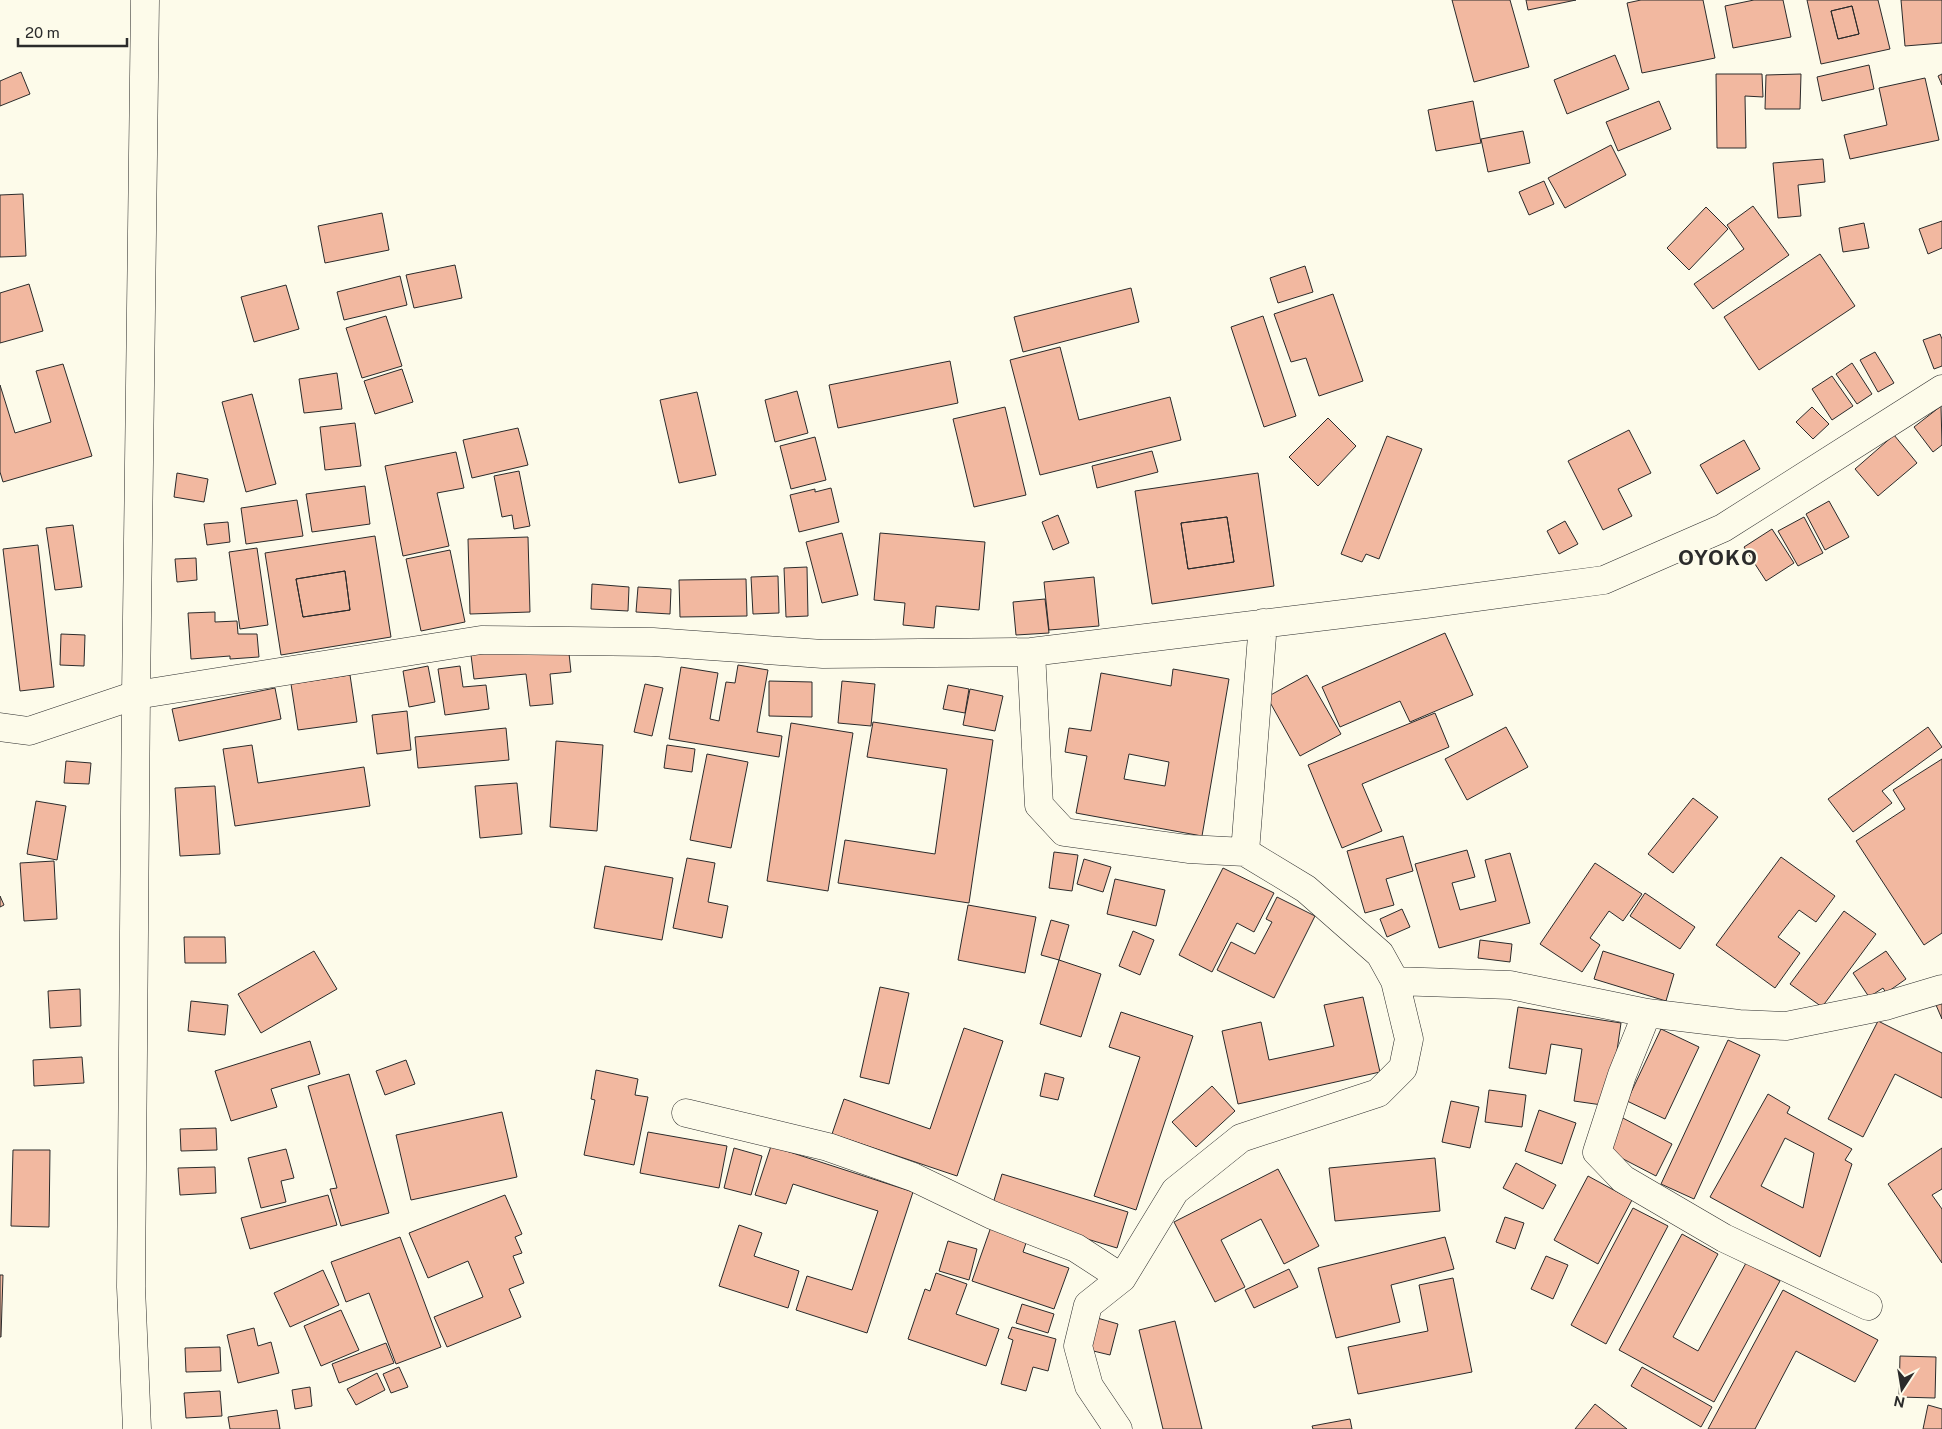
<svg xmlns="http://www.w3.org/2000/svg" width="1942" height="1429" font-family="'Public Sans',sans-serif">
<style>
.building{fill:#f2b8a0;stroke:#2b2b2b;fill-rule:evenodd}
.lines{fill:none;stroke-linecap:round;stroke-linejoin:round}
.minor-casing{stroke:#2b2b2b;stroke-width:29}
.highway-casing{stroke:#2b2b2b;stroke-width:29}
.minor{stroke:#fdfbea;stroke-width:28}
.highway{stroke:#fdfbea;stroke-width:28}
.labels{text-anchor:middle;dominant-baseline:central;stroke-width:4;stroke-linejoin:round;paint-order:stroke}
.district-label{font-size:21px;font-weight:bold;letter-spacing:1px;fill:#2b2b2b;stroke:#fdfbea}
</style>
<rect width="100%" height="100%" fill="#fdfbea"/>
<path class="building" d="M 1452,0 L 1510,0 L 1529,67 L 1474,82 Z
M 1526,0 L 1576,0 L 1528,10 Z
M 1641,0 L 1703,0 L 1715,58 L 1642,73 L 1627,3 Z
M 1754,0 L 1783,0 L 1791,37 L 1733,48 L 1725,6 Z
M 1807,0 L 1878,0 L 1890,49 L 1821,64 ZM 1852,6 L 1859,34 L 1838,39 L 1831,11 Z
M 1901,0 L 1942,0 L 1942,43 L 1905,46 Z
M 1852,6 L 1859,34 L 1838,39 L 1831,11 Z
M 1615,55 L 1629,89 L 1567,114 L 1554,80 Z
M 1869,65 L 1874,89 L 1822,101 L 1817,77 Z
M 21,72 L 30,94 L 0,106 L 0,81 Z
M 1716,74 L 1762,74 L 1763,97 L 1745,96 L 1746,148 L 1717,148 Z
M 1801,74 L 1800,109 L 1765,109 L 1766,75 Z
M 1942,74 L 1942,85 L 1938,76 Z
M 1925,78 L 1939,140 L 1850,159 L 1844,135 L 1887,125 L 1879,88 Z
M 1473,101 L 1481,143 L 1436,151 L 1428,110 Z
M 1659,101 L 1671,129 L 1618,151 L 1606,122 Z
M 1523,131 L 1530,163 L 1488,172 L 1481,139 Z
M 1611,145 L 1626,175 L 1565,208 L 1548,178 Z
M 1823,159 L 1825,182 L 1798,185 L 1801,216 L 1778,218 L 1773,163 Z
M 1544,181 L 1554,204 L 1529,215 L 1519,192 Z
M 23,194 L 26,256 L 0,257 L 0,195 Z
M 1753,206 L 1789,255 L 1713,309 L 1694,284 L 1744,249 L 1727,225 Z
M 1706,207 L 1728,229 L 1689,270 L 1667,248 Z
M 382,213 L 389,250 L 325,263 L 318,226 Z
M 1942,221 L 1942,248 L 1928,254 L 1919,229 Z
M 1864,223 L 1869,248 L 1843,252 L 1839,228 Z
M 1820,254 L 1855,306 L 1759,370 L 1724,317 Z
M 455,265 L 462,298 L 414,308 L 406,275 Z
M 1305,266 L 1313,292 L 1278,303 L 1270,278 Z
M 400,276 L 407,305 L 344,320 L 337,292 Z
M 29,284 L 43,331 L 0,343 L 0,293 Z
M 286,285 L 299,329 L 254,342 L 241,297 Z
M 1131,288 L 1139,322 L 1023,352 L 1014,317 Z
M 1333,294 L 1363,381 L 1319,396 L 1306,358 L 1291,362 L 1274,314 Z
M 386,316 L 402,366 L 362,378 L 346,328 Z
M 1263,316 L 1296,416 L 1264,427 L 1231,327 Z
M 1940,334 L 1942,339 L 1942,366 L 1934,369 L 1923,340 Z
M 1060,347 L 1079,420 L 1170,397 L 1181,440 L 1040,475 L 1010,360 Z
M 1875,352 L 1894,383 L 1878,392 L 1860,360 Z
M 950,361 L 958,403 L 838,428 L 829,385 Z
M 1852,363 L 1872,394 L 1857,404 L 1836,374 Z
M 63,364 L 92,456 L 3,482 L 0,472 L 0,385 L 15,433 L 51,422 L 36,371 Z
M 402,369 L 413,402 L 375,414 L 364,381 Z
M 337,373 L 342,409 L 304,413 L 299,379 Z
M 1832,376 L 1853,406 L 1832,420 L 1812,389 Z
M 797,391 L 808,433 L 775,442 L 765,400 Z
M 697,392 L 716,475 L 679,483 L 660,400 Z
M 252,394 L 276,484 L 246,492 L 222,402 Z
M 1941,406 L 1942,445 L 1933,452 L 1914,427 Z
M 1005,407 L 1026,495 L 974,507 L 953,419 Z
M 1812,407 L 1829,424 L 1813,439 L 1796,422 Z
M 1328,418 L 1356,446 L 1318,486 L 1289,457 Z
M 355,423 L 361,466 L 325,470 L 320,427 Z
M 518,428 L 528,465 L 472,478 L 463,440 Z
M 1629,430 L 1651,473 L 1618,489 L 1632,516 L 1603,530 L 1568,461 Z
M 1894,435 L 1917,463 L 1878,496 L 1855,469 Z
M 1387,436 L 1422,449 L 1379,559 L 1366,554 L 1362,562 L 1341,554 Z
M 815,437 L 826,480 L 791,489 L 780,446 Z
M 1744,440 L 1760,469 L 1717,494 L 1700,465 Z
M 1152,451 L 1158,472 L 1097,488 L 1092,466 Z
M 456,452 L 464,488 L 437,493 L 449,546 L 403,556 L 385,466 Z
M 519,471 L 530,526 L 514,529 L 512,515 L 502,517 L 494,476 Z
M 177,473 L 208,479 L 204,502 L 174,497 Z
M 1258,473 L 1274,586 L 1152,604 L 1135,491 ZM 1227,517 L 1234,562 L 1188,569 L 1181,523 Z
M 365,486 L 370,524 L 312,532 L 306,494 Z
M 831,488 L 839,522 L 799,532 L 790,495 L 815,489 L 815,492 Z
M 297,500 L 303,536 L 246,544 L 241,508 Z
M 1829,501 L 1849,537 L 1825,550 L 1806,514 Z
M 1058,515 L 1069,543 L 1053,550 L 1042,522 Z
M 1227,517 L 1234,562 L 1188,569 L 1181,523 Z
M 1804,517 L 1823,553 L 1798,566 L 1778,531 Z
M 1565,521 L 1578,544 L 1559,554 L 1547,531 Z
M 228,522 L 230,542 L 207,545 L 204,524 Z
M 73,525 L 82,587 L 55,590 L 46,528 Z
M 1772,529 L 1794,563 L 1766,581 L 1744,547 Z
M 842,533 L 858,595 L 822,603 L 806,542 Z
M 880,533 L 985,542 L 979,610 L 936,606 L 934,628 L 903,625 L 905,603 L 874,600 Z
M 375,536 L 391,637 L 281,655 L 265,553 ZM 345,571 L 350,610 L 303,617 L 296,579 Z
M 528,537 L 530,612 L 470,614 L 468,539 Z
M 38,545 L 54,687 L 20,691 L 3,549 Z
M 257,548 L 268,625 L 240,629 L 229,552 Z
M 450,550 L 465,622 L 421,631 L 406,559 Z
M 196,558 L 197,580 L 177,582 L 175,559 Z
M 807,567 L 808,616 L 786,617 L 784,568 Z
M 345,571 L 350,610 L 303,617 L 296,579 Z
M 778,576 L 779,613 L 753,614 L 751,577 Z
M 1094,577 L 1099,626 L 1049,630 L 1044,582 Z
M 746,579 L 747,616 L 680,617 L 679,580 Z
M 592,584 L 629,587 L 628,611 L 591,609 Z
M 638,587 L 671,589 L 670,614 L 636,612 Z
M 1045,599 L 1049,633 L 1016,635 L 1013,602 Z
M 215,612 L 215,622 L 237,621 L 238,634 L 257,634 L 259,657 L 230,659 L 230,656 L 191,659 L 188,613 Z
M 1445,633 L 1473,695 L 1410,722 L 1400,701 L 1340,727 L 1322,687 Z
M 61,634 L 85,635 L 84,666 L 60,665 Z
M 568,644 L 571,672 L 550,674 L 553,704 L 530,706 L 526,674 L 474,679 L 471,655 Z
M 738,665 L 768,670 L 757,732 L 782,736 L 779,757 L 669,739 L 681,667 L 718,673 L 710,719 L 719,721 L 726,682 L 735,683 Z
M 428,666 L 435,702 L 409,707 L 403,671 Z
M 460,666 L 463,687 L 486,685 L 489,709 L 445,715 L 438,669 Z
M 1173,669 L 1229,679 L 1202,836 L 1076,813 L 1087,756 L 1065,752 L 1069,728 L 1091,731 L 1101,673 L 1171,686 ZM 1129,754 L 1169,762 L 1165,786 L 1124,779 Z
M 350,675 L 357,722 L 298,730 L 291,684 Z
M 1307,675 L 1341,734 L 1300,756 L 1267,697 Z
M 769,681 L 812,682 L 812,717 L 769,716 Z
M 842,681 L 875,684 L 871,726 L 838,723 Z
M 645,684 L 663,688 L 652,736 L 634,732 Z
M 948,685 L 969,689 L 965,713 L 943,709 Z
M 275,688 L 281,719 L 179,741 L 172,709 Z
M 970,689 L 1003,696 L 995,731 L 963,725 Z
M 407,711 L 411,750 L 377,754 L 372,715 Z
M 1435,713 L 1449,747 L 1362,784 L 1382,831 L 1342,848 L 1308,765 Z
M 873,722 L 993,740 L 969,903 L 838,883 L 845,840 L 935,854 L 947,769 L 867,757 Z
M 791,723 L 853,733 L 828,891 L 767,881 Z
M 1506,727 L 1528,767 L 1467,800 L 1445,759 Z
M 1928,727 L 1942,747 L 1882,791 L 1892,803 L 1853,832 L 1828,799 Z
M 506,728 L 509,760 L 418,768 L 415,737 Z
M 556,741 L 603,745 L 597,831 L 550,827 Z
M 252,745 L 258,783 L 364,767 L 370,806 L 235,826 L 223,749 Z
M 667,745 L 695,749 L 692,772 L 664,768 Z
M 707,754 L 748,762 L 731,848 L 690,840 Z
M 1942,759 L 1942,933 L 1924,945 L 1856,841 L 1905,809 L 1893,790 Z
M 66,761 L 91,763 L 89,784 L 64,783 Z
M 517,783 L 522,834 L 480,838 L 475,786 Z
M 215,786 L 220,854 L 180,856 L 175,788 Z
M 1693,798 L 1718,817 L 1673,873 L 1648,854 Z
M 36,801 L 66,806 L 57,860 L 27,854 Z
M 1403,836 L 1413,871 L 1386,879 L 1394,905 L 1365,913 L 1347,851 Z
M 1467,850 L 1475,877 L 1452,883 L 1460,910 L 1496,901 L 1485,860 L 1510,853 L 1530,923 L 1439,948 L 1415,864 Z
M 1054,852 L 1078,855 L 1072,891 L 1049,888 Z
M 1781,857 L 1835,896 L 1816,922 L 1799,910 L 1778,937 L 1800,953 L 1775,988 L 1716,945 Z
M 687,858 L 715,863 L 708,902 L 728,906 L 722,938 L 673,928 Z
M 1084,859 L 1111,867 L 1103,892 L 1077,884 Z
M 54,861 L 57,919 L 24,921 L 20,863 Z
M 1595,863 L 1642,894 L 1623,921 L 1609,911 L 1590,938 L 1600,945 L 1582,972 L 1540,944 Z
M 605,866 L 673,878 L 662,940 L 594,928 Z
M 1223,868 L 1274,893 L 1254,932 L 1237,923 L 1212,972 L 1179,955 Z
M 1115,879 L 1165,890 L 1156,926 L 1107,914 Z
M 1645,893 L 1695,927 L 1680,949 L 1630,916 Z
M 0,896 L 4,905 L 0,907 Z
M 1277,897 L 1315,916 L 1274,998 L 1217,970 L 1231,942 L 1255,954 L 1272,922 L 1266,919 Z
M 968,905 L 1036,917 L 1025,973 L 958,960 Z
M 1402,909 L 1410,927 L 1387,937 L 1380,919 Z
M 1844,911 L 1876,934 L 1822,1007 L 1790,984 Z
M 1051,920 L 1069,925 L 1059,960 L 1041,955 Z
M 1133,931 L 1154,940 L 1140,975 L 1119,966 Z
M 184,937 L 225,937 L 226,963 L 185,963 Z
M 1480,940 L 1512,944 L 1510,962 L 1478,958 Z
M 314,951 L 337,989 L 261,1033 L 238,994 Z
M 1603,951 L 1674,974 L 1666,1001 L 1594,979 Z
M 1886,951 L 1906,979 L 1886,993 L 1883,988 L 1869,997 L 1853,973 Z
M 1059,960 L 1101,974 L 1081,1037 L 1040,1024 Z
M 880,987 L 909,993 L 889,1084 L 860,1077 Z
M 80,989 L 81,1026 L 50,1028 L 48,991 Z
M 1363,997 L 1380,1072 L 1238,1104 L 1222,1031 L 1261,1022 L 1269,1060 L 1334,1046 L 1324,1005 Z
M 191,1001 L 228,1005 L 225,1035 L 188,1031 Z
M 1942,1003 L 1942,1019 L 1936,1005 Z
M 1518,1007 L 1621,1023 L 1609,1106 L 1574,1101 L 1582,1049 L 1551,1044 L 1546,1074 L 1509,1068 Z
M 1121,1012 L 1193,1036 L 1136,1210 L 1094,1196 L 1140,1057 L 1109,1047 Z
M 1878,1021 L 1942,1053 L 1942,1098 L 1895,1074 L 1863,1137 L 1828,1119 Z
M 964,1028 L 1003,1041 L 957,1176 L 832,1134 L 844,1099 L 930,1129 Z
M 1661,1029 L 1699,1047 L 1665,1119 L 1627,1101 Z
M 1728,1040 L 1760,1055 L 1694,1199 L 1661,1184 Z
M 310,1041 L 320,1074 L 271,1089 L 277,1107 L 231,1121 L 215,1071 Z
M 82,1057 L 84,1083 L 34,1086 L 33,1060 Z
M 406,1060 L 415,1084 L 385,1095 L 376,1071 Z
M 596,1070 L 638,1079 L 635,1095 L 648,1097 L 634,1165 L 584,1155 L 595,1100 L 591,1099 Z
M 1045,1073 L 1064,1078 L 1058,1100 L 1040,1096 Z
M 349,1074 L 389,1213 L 341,1226 L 330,1189 L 337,1188 L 308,1086 Z
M 1212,1086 L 1235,1111 L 1196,1147 L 1172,1122 Z
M 1489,1090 L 1526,1095 L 1522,1127 L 1485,1122 Z
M 1768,1094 L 1790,1107 L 1787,1113 L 1852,1149 L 1845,1160 L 1852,1164 L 1820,1257 L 1710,1197 ZM 1785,1138 L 1814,1153 L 1803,1208 L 1761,1186 Z
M 1451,1101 L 1479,1107 L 1470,1148 L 1442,1142 Z
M 1539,1110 L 1576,1123 L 1562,1164 L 1525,1151 Z
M 502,1112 L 517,1177 L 411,1200 L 396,1135 Z
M 1621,1117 L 1672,1144 L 1656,1176 L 1604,1149 Z
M 216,1128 L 217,1150 L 181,1151 L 180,1129 Z
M 648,1132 L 727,1146 L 719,1188 L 640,1173 Z
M 771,1146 L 913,1192 L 867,1333 L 796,1310 L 807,1276 L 852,1290 L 878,1211 L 793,1184 L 786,1204 L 755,1195 Z
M 734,1148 L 762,1156 L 751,1195 L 724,1188 Z
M 1942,1148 L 1942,1189 L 1932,1195 L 1942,1209 L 1942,1263 L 1888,1184 Z
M 286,1149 L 294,1178 L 281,1181 L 286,1202 L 261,1208 L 248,1158 Z
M 13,1150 L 50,1150 L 49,1227 L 11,1226 Z
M 1435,1158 L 1440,1211 L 1335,1221 L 1329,1168 Z
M 1516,1163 L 1556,1185 L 1543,1209 L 1503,1188 Z
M 215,1167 L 216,1193 L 180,1195 L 178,1168 Z
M 1278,1169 L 1319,1246 L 1284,1264 L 1261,1219 L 1221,1240 L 1245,1287 L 1215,1302 L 1174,1222 Z
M 1002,1174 L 1128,1212 L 1117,1248 L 991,1210 Z
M 1588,1176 L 1632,1200 L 1598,1264 L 1554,1240 Z
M 328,1195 L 337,1225 L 250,1249 L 241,1218 Z
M 505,1195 L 522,1234 L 515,1237 L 522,1253 L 513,1256 L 524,1283 L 509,1289 L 521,1317 L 447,1347 L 434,1317 L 483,1297 L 468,1261 L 428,1278 L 409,1233 Z
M 1633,1208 L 1668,1226 L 1606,1344 L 1571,1325 Z
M 1505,1217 L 1524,1223 L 1515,1249 L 1496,1242 Z
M 992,1224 L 1028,1237 L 1023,1252 L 1069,1268 L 1054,1309 L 972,1281 Z
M 739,1225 L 762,1233 L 754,1256 L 799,1271 L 788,1308 L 719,1286 Z
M 1682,1234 L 1718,1254 L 1673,1337 L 1698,1351 L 1746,1263 L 1780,1281 L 1714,1402 L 1619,1350 Z
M 400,1237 L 441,1347 L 396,1364 L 369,1293 L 346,1302 L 331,1262 Z
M 1445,1237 L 1454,1269 L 1391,1285 L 1400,1322 L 1336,1338 L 1318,1268 Z
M 948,1241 L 977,1249 L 969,1280 L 939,1271 Z
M 1546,1256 L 1568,1265 L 1553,1299 L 1531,1289 Z
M 1289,1269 L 1298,1287 L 1254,1308 L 1245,1290 Z
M 323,1270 L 339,1305 L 290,1327 L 274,1293 Z
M 936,1273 L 967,1284 L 956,1314 L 999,1329 L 986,1366 L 908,1339 L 925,1289 L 930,1291 Z
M 0,1275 L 3,1275 L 1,1337 L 0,1337 Z
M 1453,1278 L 1472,1372 L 1358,1394 L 1348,1347 L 1428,1331 L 1419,1285 Z
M 1783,1290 L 1878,1340 L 1855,1382 L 1796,1351 L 1755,1429 L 1708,1429 Z
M 1022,1304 L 1054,1314 L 1048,1333 L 1016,1323 Z
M 341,1310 L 359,1350 L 321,1366 L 304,1326 Z
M 1094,1317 L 1118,1324 L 1110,1355 L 1085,1349 Z
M 1175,1321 L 1202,1429 L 1163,1429 L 1139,1330 Z
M 1012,1327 L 1056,1339 L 1048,1371 L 1033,1367 L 1026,1391 L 1001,1384 L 1013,1340 L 1008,1338 Z
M 254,1328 L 258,1346 L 271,1342 L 279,1373 L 238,1383 L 227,1335 Z
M 386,1343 L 394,1363 L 339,1383 L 332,1364 Z
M 220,1347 L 221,1371 L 186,1372 L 185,1348 Z
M 1900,1356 L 1936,1357 L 1935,1398 L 1899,1397 Z
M 399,1367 L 408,1387 L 391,1393 L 383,1374 Z
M 1642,1367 L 1712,1407 L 1701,1427 L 1631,1386 Z
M 377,1373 L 385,1390 L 356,1405 L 347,1389 Z
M 310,1387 L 312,1406 L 295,1409 L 292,1390 Z
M 220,1391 L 222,1416 L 186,1418 L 184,1393 Z
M 1595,1404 L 1627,1429 L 1575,1429 Z
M 1928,1405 L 1942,1409 L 1942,1429 L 1923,1429 Z
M 277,1410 L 280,1429 L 230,1429 L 228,1417 Z
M 1350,1419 L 1352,1429 L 1313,1429 L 1312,1426 Z"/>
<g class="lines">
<defs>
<path id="minor" d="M 1031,652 L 1039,805 L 1064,832 L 1188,849 L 1245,852 L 1306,889 L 1380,954 L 1395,981 L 1510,985 L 1647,1013 L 1739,1024 L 1786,1026 L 1885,1006 L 1942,989
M 0,727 L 29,731 L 136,695 L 481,640 L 653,642 L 823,654 L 1031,652 L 1425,604 L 1604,580 L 1723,528 L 1942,389
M 1245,852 L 1263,623
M 1647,1013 L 1622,1075 L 1597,1152 L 1623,1179 L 1724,1238 L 1868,1306
M 686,1113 L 828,1147 L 913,1177 L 992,1215 L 1076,1248 L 1122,1278
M 1118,1429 L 1089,1386 L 1078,1346 L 1088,1305 L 1122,1278 L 1175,1191 L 1241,1138 L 1378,1093 L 1403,1068 L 1409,1039 L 1395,981"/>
<path id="highway" d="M 137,1429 L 131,1287 L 136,695 L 145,0"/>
</defs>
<use href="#minor" class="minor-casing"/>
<use href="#highway" class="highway-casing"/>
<use href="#minor" class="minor"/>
<use href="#highway" class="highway"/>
</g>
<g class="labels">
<g class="district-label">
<text x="1718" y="557">OYOKO</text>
</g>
</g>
<g transform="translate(1902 1389) rotate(192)" stroke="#fdfbea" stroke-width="4" paint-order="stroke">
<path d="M0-4L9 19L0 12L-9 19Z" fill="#2b2b2b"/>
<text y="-8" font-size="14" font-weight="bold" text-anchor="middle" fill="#2b2b2b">N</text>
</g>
<path d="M18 38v8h109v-8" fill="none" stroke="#2b2b2b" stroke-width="2.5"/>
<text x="25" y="38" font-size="15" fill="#2b2b2b" stroke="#fdfbea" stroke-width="4" paint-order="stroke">20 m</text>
</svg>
